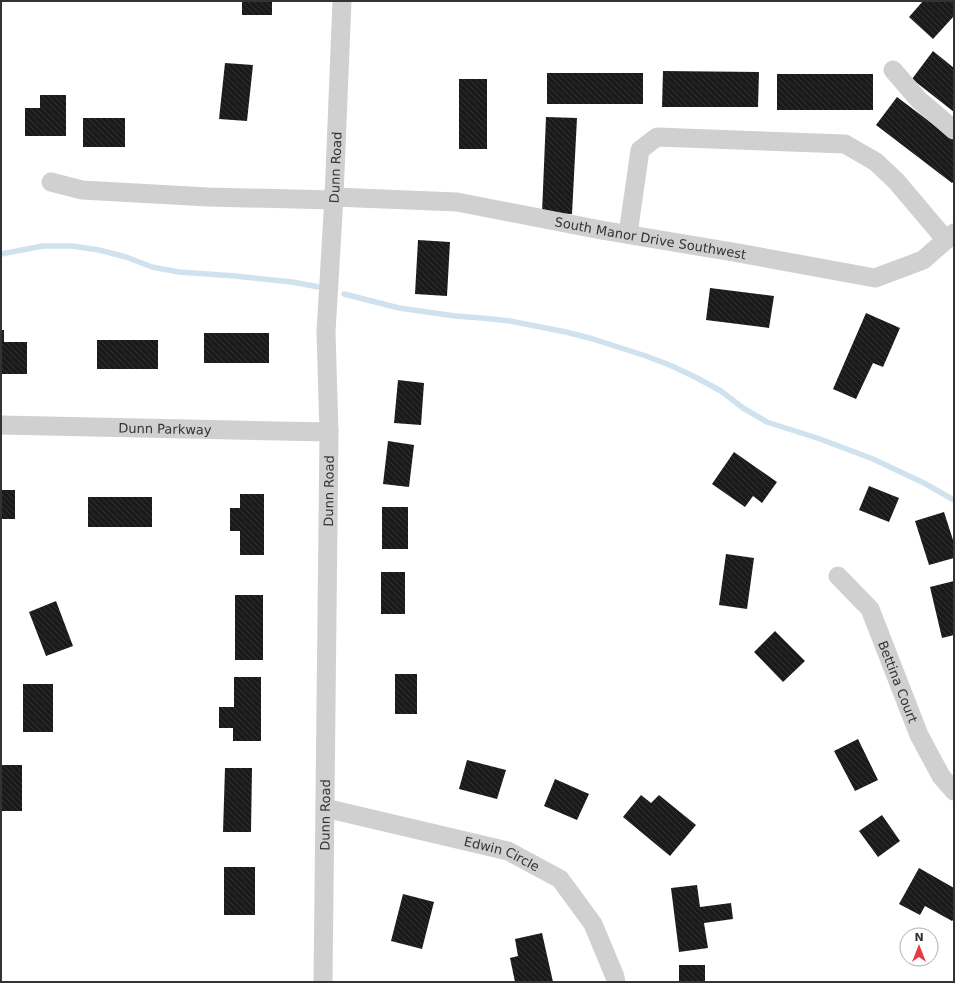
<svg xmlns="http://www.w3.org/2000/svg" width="955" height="983" font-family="'DejaVu Sans',sans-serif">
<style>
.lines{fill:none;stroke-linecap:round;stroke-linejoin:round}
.stream{stroke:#cfe2ee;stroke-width:5.5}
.building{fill:url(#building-back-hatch)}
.minor{stroke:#d0d0d0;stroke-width:19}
.labels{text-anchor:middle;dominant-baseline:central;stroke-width:4;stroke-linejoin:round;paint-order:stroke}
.street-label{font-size:13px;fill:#333;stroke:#fff}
</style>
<defs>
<pattern id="building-back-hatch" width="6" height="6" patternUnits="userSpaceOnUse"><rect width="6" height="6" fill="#1a1a1a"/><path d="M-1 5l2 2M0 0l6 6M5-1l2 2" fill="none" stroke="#333"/></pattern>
</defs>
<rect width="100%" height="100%" fill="#fff"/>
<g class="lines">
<path class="stream" d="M 1,254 L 43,246 L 72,246 L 99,250 L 126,257 L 152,267 L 179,272 L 235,276 L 292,282 L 319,287
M 344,294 L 399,308 L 455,316 L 482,318 L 510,321 L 566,332 L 593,339 L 646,356 L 672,366 L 697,378 L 721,391 L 743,408 L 767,422 L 820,439 L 873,459 L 924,483 L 954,500"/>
</g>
<path class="building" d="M 242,1 L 272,1 L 272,15 L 242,15 Z
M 923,1 L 954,1 L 954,16 L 933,39 L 909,17 Z
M 933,51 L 954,68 L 954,112 L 912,79 Z
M 225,63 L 253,65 L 247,121 L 219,119 Z
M 663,71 L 759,72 L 758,107 L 662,107 Z
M 547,73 L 643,73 L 643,104 L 547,104 Z
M 777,74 L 873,74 L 873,110 L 777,110 Z
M 459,79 L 487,79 L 487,149 L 459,149 Z
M 40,95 L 66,95 L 66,136 L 25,136 L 25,108 L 40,108 Z
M 897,97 L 954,140 L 954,181 L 952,183 L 876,125 Z
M 546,117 L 577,118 L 572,214 L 542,213 Z
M 83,118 L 125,118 L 125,147 L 83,147 Z
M 418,240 L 450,242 L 447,296 L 415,294 Z
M 710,288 L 774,296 L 769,328 L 706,320 Z
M 866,313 L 900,328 L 883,367 L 873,363 L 856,399 L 833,389 Z
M 1,330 L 4,330 L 4,342 L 27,342 L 27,374 L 1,374 Z
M 204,333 L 269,333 L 269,363 L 204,363 Z
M 97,340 L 158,340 L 158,369 L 97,369 Z
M 398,380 L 424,383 L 421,425 L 394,423 Z
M 388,441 L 414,445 L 409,487 L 383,484 Z
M 734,452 L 777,482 L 762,503 L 753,496 L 745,507 L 712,484 Z
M 869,486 L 899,498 L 889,522 L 859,510 Z
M 1,490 L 15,490 L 15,519 L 1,519 Z
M 240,494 L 264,494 L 264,555 L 240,555 L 240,531 L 230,531 L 230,508 L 240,508 Z
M 88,497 L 152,497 L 152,527 L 88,527 Z
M 382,507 L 408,507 L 408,549 L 382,549 Z
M 944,512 L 954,543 L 954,558 L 929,565 L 915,521 Z
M 726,554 L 754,558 L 747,609 L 719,605 Z
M 381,572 L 405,572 L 405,614 L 381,614 Z
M 954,581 L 954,635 L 942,638 L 930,587 Z
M 235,595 L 263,595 L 263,660 L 235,660 Z
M 56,601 L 73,646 L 46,656 L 29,612 Z
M 775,631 L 805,661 L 783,682 L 754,652 Z
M 395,674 L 417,674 L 417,714 L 395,714 Z
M 234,677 L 261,677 L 261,741 L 233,741 L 233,728 L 219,728 L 219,707 L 234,707 Z
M 23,684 L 53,684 L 53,732 L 23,732 Z
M 858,739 L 878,780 L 855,791 L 834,751 Z
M 467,760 L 506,770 L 497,799 L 459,789 Z
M 1,765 L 22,765 L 22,811 L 1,811 Z
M 225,768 L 252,768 L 251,832 L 223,832 Z
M 555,779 L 589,794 L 577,820 L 544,806 Z
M 641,795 L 651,803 L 659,795 L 696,825 L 670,856 L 623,817 Z
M 882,815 L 900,841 L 878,857 L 859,831 Z
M 224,867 L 255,867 L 255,915 L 224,915 Z
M 919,868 L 954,888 L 954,919 L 952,921 L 925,906 L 920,915 L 899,904 Z
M 697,885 L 700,907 L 731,903 L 733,919 L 704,923 L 708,948 L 679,952 L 671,888 Z
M 403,894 L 434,902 L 422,949 L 391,941 Z
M 542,933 L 553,982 L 515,982 L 510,958 L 518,956 L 515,939 Z
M 679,965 L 705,965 L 705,982 L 679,982 Z"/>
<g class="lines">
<g class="minor">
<path d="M 893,70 L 919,100 L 954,130"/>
<path d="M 51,182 L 82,190 L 208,197 L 334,200"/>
<path id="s1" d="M 334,197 L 457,202 L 601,230 L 733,252 L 875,278 L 923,260 L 954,233"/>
<path d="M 628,234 L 640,150 L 657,137 L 845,144 L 876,162 L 896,181 L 946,240"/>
<path id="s2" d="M 1,425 L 329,432"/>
<path id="s3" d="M 838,576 L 870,609 L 919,735 L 941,776 L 954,791"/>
<path id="s4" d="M 325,808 L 508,851 L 560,879 L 593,924 L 615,977 L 616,982"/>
<path id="s5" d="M 323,982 L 329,432 L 326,332 L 334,197 L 342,1"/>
</g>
</g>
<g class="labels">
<g class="street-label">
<text stroke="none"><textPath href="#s5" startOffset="815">Dunn Road</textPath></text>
<text stroke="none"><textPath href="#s1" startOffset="320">South Manor Drive Southwest</textPath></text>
<text stroke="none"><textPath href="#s2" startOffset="164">Dunn Parkway</textPath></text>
<text stroke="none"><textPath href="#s5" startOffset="491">Dunn Road</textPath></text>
<text stroke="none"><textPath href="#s3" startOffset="124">Bettina Court</textPath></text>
<text stroke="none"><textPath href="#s5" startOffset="167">Dunn Road</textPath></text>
<text stroke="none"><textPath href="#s4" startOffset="183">Edwin Circle</textPath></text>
</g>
</g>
<rect width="955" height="983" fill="none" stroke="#333333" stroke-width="4"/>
<g transform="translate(919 947)"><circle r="19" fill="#ffffff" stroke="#adadad"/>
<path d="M0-3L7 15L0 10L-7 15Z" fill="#e63946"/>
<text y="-6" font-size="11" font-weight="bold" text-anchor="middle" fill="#333333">N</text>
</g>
</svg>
